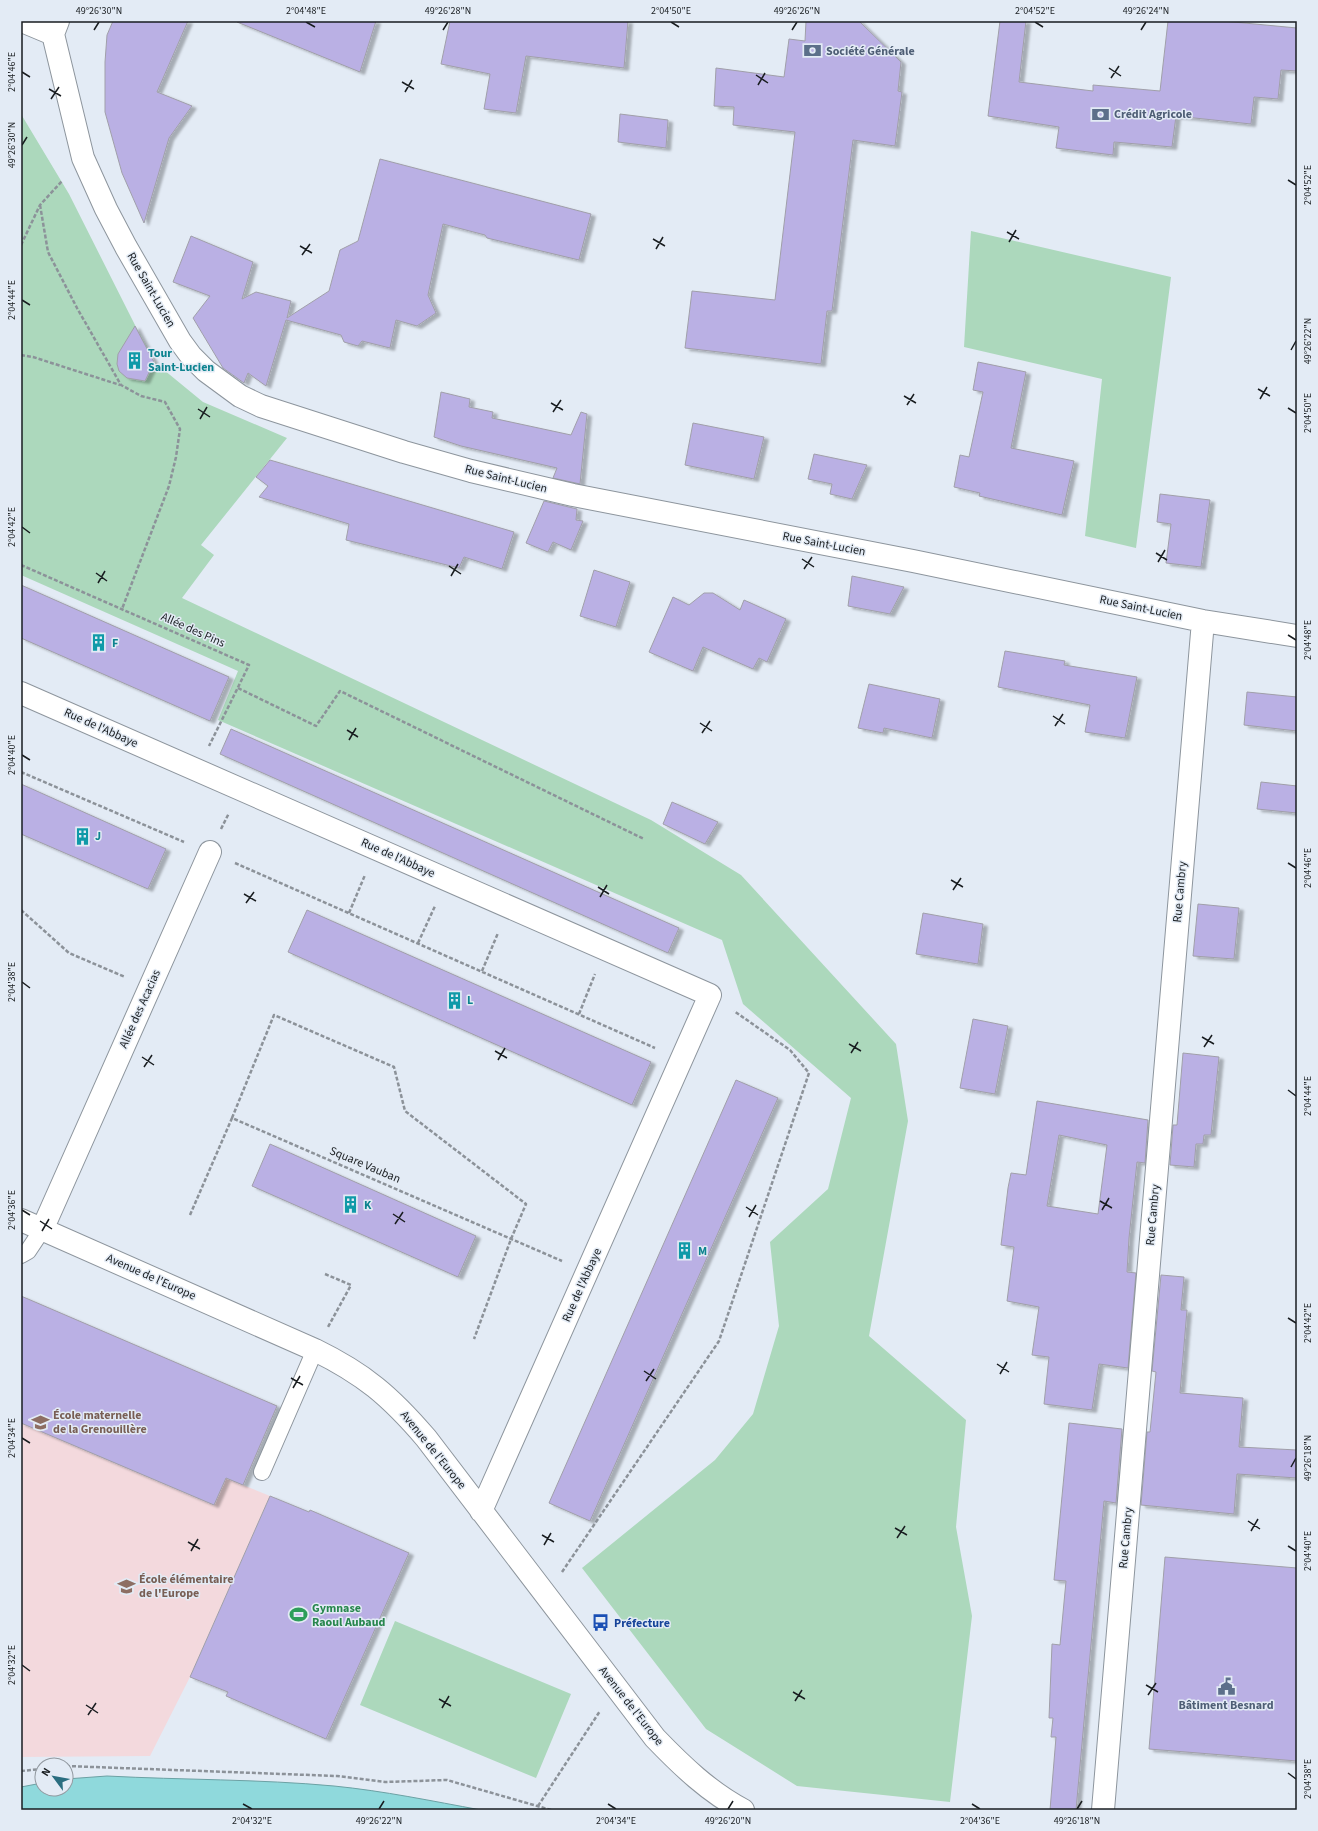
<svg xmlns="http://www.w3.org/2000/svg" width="1318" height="1831" font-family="'Source Sans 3',sans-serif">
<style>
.education{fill:#f3d9dd}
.green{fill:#acd8bc}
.water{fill:#8fd9dc;stroke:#6ca1a4}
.building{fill:#bab0e4;stroke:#a09fa9;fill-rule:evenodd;filter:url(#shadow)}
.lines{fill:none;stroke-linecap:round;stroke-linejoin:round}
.service-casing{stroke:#8d959d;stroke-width:18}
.minor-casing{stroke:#8d959d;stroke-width:24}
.path{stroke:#8c9299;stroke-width:2.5;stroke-dasharray:4 2;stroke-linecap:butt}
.service{stroke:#fff;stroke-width:16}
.minor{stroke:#fff;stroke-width:22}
.ticks{fill:none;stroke:#191d20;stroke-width:1.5}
.labels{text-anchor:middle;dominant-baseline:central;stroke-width:3;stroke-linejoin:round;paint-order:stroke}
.service-label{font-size:12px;font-weight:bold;fill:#4e5e75;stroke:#e3ebf5;text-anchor:start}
.street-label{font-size:12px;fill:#191d20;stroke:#e3ebf5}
.culture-label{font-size:12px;font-weight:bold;fill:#0d838f;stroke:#e3ebf5;text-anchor:start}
.education-label{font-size:12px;font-weight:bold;fill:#785e54;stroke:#e3ebf5;text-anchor:start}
.leisure-label{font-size:12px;font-weight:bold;fill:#27864d;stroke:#e3ebf5;text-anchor:start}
.transit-label{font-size:12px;font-weight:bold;fill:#164399;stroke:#e3ebf5;text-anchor:start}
.neatline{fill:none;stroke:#191d20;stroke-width:1.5}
.ticks-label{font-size:10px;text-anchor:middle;fill:#191d20}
</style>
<defs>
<filter id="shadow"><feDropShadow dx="4.5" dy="2.5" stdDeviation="1" flood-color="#0004"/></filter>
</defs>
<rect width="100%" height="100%" fill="#e3ebf5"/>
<path class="education" d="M 21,1296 L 277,1406 L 243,1485 L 270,1496 L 190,1677 L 150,1756 L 21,1757 Z"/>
<path class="green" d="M 21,114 L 69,194 L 136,327 L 150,352 L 153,361 L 203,402 L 287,438 L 201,545 L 214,555 L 182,598 L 651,820 L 741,875 L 896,1044 L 908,1121 L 869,1336 L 966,1420 L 956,1527 L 972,1616 L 950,1802 L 797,1786 L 706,1729 L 582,1568 L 715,1460 L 753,1414 L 779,1326 L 770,1242 L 828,1189 L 851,1098 L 743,1004 L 722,940 L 218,720 L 238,671 L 21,575 Z
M 971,231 L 1171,277 L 1136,548 L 1085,536 L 1102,379 L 964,347 Z
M 395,1621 L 571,1694 L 536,1778 L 360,1705 Z"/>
<path class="water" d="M 107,1776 C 182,1780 259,1779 334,1786 C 384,1791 432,1801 481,1810 L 21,1810 L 21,1787 L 42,1783 L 42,1789 L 66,1789 L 66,1779 Z"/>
<path class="building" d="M 113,21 L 188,21 L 157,92 L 192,106 L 169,138 L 144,223 L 122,173 L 105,112 L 105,62 L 107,35 Z
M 237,21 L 376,21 L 360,72 L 237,22 Z
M 450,21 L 628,21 L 624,68 L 526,56 L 516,113 L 484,109 L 490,74 L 441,64 Z
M 806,21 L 859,21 L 901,62 L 898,91 L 902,92 L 895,146 L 853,140 L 832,311 L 827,311 L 821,364 L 685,348 L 692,291 L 775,300 L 795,132 L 733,125 L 734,107 L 714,106 L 716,68 L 784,77 L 789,39 L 805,41 Z
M 1000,21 L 1026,21 L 1019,82 L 1093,91 L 1093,85 L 1160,91 L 1168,21 L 1223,21 L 1297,28 L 1297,71 L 1281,70 L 1278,99 L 1254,97 L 1251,124 L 1176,116 L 1172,147 L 1114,142 L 1113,155 L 1056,148 L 1059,127 L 988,116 Z
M 620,114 L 668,120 L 666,148 L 618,142 Z
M 380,159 L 591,214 L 579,260 L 487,238 L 485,235 L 443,224 L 428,295 L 436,313 L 417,326 L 396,320 L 390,348 L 362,341 L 358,346 L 344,342 L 341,335 L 286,320 L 266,386 L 248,373 L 244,383 L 223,368 L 193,318 L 210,296 L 173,282 L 191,236 L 253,262 L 242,299 L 256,292 L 291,301 L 287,318 L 329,291 L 340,250 L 358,241 Z
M 135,326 L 154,362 L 145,381 L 127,378 L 119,371 L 117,364 L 118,354 Z
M 978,362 L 1026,372 L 1011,448 L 1074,461 L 1062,515 L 979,496 L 980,493 L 954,487 L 960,455 L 969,457 L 983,392 L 973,390 Z
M 441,392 L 470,399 L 469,407 L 493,412 L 492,418 L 571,435 L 581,412 L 587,414 L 580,484 L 553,478 L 557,468 L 461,446 L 434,437 Z
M 693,423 L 764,437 L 754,479 L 685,465 Z
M 814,454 L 867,465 L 852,499 L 830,494 L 832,484 L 808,479 Z
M 270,460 L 514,532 L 502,569 L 464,557 L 459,568 L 346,540 L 349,524 L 259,497 L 268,486 L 256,477 Z
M 1160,494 L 1210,500 L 1201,567 L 1166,563 L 1171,524 L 1157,522 Z
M 544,501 L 577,509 L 576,520 L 583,521 L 571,550 L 553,542 L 548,552 L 526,543 Z
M 594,570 L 630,582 L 616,627 L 580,616 Z
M 852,576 L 876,581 L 904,587 L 890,614 L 848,606 Z
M 21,585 L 229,677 L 210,721 L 21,638 Z
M 704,593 L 713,593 L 740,610 L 744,600 L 786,619 L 767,662 L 759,658 L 753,669 L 703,647 L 693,671 L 649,652 L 673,597 L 689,605 Z
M 1005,651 L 1065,661 L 1064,665 L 1137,677 L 1125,738 L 1085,732 L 1090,705 L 998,687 Z
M 869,684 L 940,699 L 932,738 L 884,728 L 883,733 L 858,728 Z
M 1247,692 L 1297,697 L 1297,731 L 1244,725 Z
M 231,729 L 679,928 L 668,953 L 220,754 Z
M 1261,782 L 1297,786 L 1297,813 L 1257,809 Z
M 21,784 L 166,849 L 148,889 L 21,834 Z
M 672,802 L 718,822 L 705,844 L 663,824 Z
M 1198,904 L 1239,908 L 1234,959 L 1193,956 Z
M 307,910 L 651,1062 L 632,1105 L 288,952 Z
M 923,913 L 983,924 L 978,964 L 916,954 Z
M 973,1019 L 1008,1026 L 995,1094 L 960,1088 Z
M 1183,1053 L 1219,1057 L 1211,1135 L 1204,1135 L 1203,1144 L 1196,1144 L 1194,1167 L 1170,1165 L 1173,1125 L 1177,1125 Z
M 736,1080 L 778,1098 L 590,1521 L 549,1503 Z
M 1037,1101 L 1148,1120 L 1145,1163 L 1137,1162 L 1129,1238 L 1127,1272 L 1136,1273 L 1128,1368 L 1099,1364 L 1092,1410 L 1044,1404 L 1049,1357 L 1032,1355 L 1039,1307 L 1007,1301 L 1014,1247 L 1001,1245 L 1008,1188 L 1011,1173 L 1026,1175 ZM 1059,1135 L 1107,1145 L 1098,1214 L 1047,1206 Z
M 270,1144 L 476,1236 L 458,1277 L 252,1186 Z
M 1161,1275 L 1184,1277 L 1181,1310 L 1187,1310 L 1180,1393 L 1243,1398 L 1239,1447 L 1297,1450 L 1297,1478 L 1237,1474 L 1234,1514 L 1141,1505 L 1147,1432 L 1150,1432 L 1156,1372 L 1152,1371 Z
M 21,1296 L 277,1406 L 243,1485 L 226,1478 L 214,1505 L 21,1423 Z
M 1069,1423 L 1122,1429 L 1116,1503 L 1104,1501 L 1076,1810 L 1050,1810 L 1056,1737 L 1051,1737 L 1053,1718 L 1049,1718 L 1052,1644 L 1060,1645 L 1066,1581 L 1054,1580 Z
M 270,1496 L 309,1512 L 310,1510 L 409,1553 L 326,1739 L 226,1696 L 228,1692 L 190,1677 Z
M 1165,1557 L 1297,1568 L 1297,1761 L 1149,1749 Z"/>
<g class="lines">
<defs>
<path id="service" d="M 21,1255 L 28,1251 L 42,1230
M 262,1472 L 315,1350"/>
<path id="minor" d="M 22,21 L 53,34
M 58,21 L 53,34 L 83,158 L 106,209 L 126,247 L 180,341 L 191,356 L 206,371 L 240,396 L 261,406 L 404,452 L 471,471 L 573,495 L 913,561 L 1203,621 L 1297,636
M 21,693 L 710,995 L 481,1511
M 21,1220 L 315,1350 C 364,1374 390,1396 426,1438 L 655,1738 C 682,1766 709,1792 743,1810
M 42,1230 L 210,852
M 1103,1810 L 1203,621"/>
</defs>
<use href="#service" class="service-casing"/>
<use href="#minor" class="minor-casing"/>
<path class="path" d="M 40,205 L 48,252 L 77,308 L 121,385 L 141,396 L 165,402 L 180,429 L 176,457 L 169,486 L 122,609
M 21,245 L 40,205 L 62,181
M 21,355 L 33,357 L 120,385
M 21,565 L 249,665 L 209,746
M 238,688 L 316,726 L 340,691 L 644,839
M 21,772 L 184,842
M 221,829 L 229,813
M 235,863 L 655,1048
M 21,910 L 69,953 L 125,977
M 349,913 L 365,875
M 418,943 L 435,906
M 482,971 L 498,933
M 579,1014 L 595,974
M 232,1118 L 274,1015 L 394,1067 L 405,1111 L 526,1204 L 511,1239 L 474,1339
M 190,1215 L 232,1118 L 562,1261
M 325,1274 L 351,1285 L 328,1327
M 562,1572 L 719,1341 L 809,1073 L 790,1050 L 734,1011
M 66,1766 L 337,1776 L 385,1782 L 447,1780 L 551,1810
M 21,1771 L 42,1769
M 538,1806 L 600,1711"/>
<use href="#service" class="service"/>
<use href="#minor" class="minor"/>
</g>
<path class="ticks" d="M 306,22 L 315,27M 671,22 L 679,27M 1035,22 L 1043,27M 94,30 L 99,22M 443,30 L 448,22M 792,30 L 797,22M 1141,30 L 1146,22M 1109,68 L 1121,76M 22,72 L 30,77M 756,75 L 768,83M 1111,78 L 1119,66M 402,82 L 414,89M 758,85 L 765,73M 49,89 L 61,96M 405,92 L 412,80M 51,99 L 59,87M 22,145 L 27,137M 1288,180 L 1296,185M 1007,232 L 1019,239M 653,239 L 665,246M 1009,242 L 1016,230M 300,246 L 312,253M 656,249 L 663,237M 302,255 L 310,244M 22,300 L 30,305M 1291,350 L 1296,341M 1258,389 L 1270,396M 904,396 L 916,403M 1260,399 L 1267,387M 551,403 L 563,410M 907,405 L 914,394M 1288,408 L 1296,413M 198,409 L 210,417M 553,412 L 561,400M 200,419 L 207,407M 22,527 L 30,533M 1156,553 L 1167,560M 802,559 L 814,567M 1158,562 L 1165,550M 449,566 L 461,574M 804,569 L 812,557M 96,573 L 107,581M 451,576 L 458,564M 98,583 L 105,571M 1288,635 L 1296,640M 1053,716 L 1065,724M 700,723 L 712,731M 1055,726 L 1063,714M 347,730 L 358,737M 702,733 L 710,721M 349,740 L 356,728M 22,755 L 30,760M 1288,863 L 1296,868M 951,880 L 963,887M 598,887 L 609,894M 953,890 L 961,878M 244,894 L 256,901M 600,897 L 607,885M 246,903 L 254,892M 22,982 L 30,988M 1202,1037 L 1214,1044M 849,1044 L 861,1051M 1204,1047 L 1212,1035M 495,1051 L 507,1058M 851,1053 L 858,1042M 142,1057 L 154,1065M 498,1060 L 505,1048M 144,1067 L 152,1055M 1288,1090 L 1296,1096M 1100,1201 L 1112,1208M 746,1207 L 758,1215M 22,1210 L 30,1215M 1102,1210 L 1109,1198M 393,1214 L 405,1222M 749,1217 L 756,1205M 40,1221 L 52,1229M 395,1224 L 403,1212M 42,1231 L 49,1219M 1288,1318 L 1296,1323M 997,1364 L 1009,1372M 644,1371 L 656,1379M 1000,1374 L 1007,1362M 291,1378 L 303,1385M 646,1381 L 654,1369M 293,1388 L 300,1376M 22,1438 L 30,1443M 1291,1467 L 1296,1458M 1248,1521 L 1260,1529M 895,1528 L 907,1535M 1251,1531 L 1258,1519M 542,1535 L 554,1542M 897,1538 L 905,1526M 188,1542 L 200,1549M 544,1545 L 551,1533M 1288,1546 L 1296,1551M 191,1551 L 198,1539M 22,1665 L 30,1671M 1146,1685 L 1158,1692M 793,1692 L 805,1699M 1148,1695 L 1156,1683M 439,1699 L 451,1706M 795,1701 L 802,1690M 86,1705 L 98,1713M 442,1708 L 449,1696M 88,1715 L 96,1703M 1288,1773 L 1296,1779M 243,1804 L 252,1809M 608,1804 L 616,1809M 972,1804 L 980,1809M 379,1809 L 384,1801M 728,1809 L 733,1801M 1077,1809 L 1082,1801"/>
<defs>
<symbol id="bank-bare" viewBox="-9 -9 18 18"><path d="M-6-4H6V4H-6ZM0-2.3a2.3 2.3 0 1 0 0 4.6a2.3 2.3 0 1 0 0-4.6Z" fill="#5c6f8a" stroke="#e3ebf5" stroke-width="2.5" paint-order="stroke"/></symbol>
<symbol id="building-bare" viewBox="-9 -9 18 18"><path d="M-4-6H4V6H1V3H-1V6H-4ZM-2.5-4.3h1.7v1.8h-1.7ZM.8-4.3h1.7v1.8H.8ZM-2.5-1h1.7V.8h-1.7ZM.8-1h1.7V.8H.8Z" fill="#0f9aa8" stroke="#e3ebf5" stroke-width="2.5" paint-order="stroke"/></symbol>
<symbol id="school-bare" viewBox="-9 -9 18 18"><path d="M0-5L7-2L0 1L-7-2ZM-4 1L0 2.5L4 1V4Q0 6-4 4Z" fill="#8d6e63" stroke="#e3ebf5" stroke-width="2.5" paint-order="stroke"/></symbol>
<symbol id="stadium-bare" viewBox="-9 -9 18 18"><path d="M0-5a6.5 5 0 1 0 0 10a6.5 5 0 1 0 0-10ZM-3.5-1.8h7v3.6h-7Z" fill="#2e9e5b" stroke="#e3ebf5" stroke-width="2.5" paint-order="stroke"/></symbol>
<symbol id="bus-bare" viewBox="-9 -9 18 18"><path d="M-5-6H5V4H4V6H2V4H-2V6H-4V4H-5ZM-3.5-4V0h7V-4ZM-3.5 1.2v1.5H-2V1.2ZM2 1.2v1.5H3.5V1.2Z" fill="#1a4fb4" stroke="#e3ebf5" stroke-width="2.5" paint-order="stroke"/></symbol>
<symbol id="civic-bare" viewBox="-9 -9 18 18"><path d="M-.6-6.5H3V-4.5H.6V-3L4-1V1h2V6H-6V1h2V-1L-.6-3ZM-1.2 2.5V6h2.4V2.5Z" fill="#5c6f8a" stroke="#e3ebf5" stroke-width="2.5" paint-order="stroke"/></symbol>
</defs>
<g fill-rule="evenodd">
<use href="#bank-bare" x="800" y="38" width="25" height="25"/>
<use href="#bank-bare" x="1088" y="102" width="25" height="25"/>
<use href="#building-bare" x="122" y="348" width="25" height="25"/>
<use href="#building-bare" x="86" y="630" width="25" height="25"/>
<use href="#building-bare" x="70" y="824" width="25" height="25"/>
<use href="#building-bare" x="442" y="988" width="25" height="25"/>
<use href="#building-bare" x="338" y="1192" width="25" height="25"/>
<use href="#building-bare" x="672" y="1238" width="25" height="25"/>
<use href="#school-bare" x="28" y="1410" width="25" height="25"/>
<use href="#school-bare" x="114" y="1574" width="25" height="25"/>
<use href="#stadium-bare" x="286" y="1602" width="25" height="25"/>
<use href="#bus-bare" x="588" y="1610" width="25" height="25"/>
<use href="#civic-bare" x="1214" y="1674" width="25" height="25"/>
</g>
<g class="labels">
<g class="service-label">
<text x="826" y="51">Société Générale</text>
<text x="1114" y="114">Crédit Agricole</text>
<text x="1226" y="1705" text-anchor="middle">Bâtiment Besnard</text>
</g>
<g class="street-label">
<text transform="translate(151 290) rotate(60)">Rue Saint-Lucien</text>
<text transform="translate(506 479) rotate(14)">Rue Saint-Lucien</text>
<text transform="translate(824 544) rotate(11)">Rue Saint-Lucien</text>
<text transform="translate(1141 608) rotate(12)">Rue Saint-Lucien</text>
<text transform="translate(193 630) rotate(24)">Allée des Pins</text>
<text transform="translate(101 728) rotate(24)">Rue de l'Abbaye</text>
<text transform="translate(398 858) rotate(24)">Rue de l'Abbaye</text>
<text transform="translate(1180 892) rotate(-85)">Rue Cambry</text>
<text transform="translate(140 1009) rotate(-66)">Allée des Acacias</text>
<text transform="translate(365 1165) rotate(23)">Square Vauban</text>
<text transform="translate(1153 1215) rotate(-85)">Rue Cambry</text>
<text transform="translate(151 1277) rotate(24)">Avenue de l'Europe</text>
<text transform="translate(582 1285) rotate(-66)">Rue de l'Abbaye</text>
<text transform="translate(433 1450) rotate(51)">Avenue de l'Europe</text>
<text transform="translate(1126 1538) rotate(-85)">Rue Cambry</text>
<text transform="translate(631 1706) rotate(52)">Avenue de l'Europe</text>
</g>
<g class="culture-label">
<text x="148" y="353">Tour<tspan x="148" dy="14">Saint-Lucien</tspan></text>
<text x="112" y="643">F</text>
<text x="95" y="836">J</text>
<text x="467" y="1000">L</text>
<text x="364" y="1205">K</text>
<text x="698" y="1251">M</text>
</g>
<g class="education-label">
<text x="53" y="1415">École maternelle<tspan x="53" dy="14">de la Grenouillère</tspan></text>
<text x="139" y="1579">École élémentaire<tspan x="139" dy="14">de l'Europe</tspan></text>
</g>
<g class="leisure-label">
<text x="312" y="1608">Gymnase<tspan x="312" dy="14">Raoul Aubaud</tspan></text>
</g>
<g class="transit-label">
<text x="614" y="1623">Préfecture</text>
</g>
</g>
<rect width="1318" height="1831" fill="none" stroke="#e3ebf5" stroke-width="44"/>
<g transform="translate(54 1777) rotate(302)"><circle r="19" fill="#e3ebf5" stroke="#9299a0"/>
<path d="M0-3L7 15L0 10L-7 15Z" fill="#2b6e80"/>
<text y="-6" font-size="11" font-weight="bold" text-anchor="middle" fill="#191d20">N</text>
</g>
<rect x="22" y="22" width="1274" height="1787" class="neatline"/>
<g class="ticks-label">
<text x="99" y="14">49°26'30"N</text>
<text x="306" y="14">2°04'48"E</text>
<text x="448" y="14">49°26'28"N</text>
<text x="671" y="14">2°04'50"E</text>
<text x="797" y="14">49°26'26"N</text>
<text x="1035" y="14">2°04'52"E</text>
<text x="1146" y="14">49°26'24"N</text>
<text transform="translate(11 72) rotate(-90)" y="4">2°04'46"E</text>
<text transform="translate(11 145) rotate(-90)" y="4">49°26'30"N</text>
<text transform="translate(1307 185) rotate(-90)" y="4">2°04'52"E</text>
<text transform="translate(11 300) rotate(-90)" y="4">2°04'44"E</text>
<text transform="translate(1307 341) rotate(-90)" y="4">49°26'22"N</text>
<text transform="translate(1307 413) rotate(-90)" y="4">2°04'50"E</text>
<text transform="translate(11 527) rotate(-90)" y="4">2°04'42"E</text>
<text transform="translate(1307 640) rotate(-90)" y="4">2°04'48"E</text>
<text transform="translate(11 755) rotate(-90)" y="4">2°04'40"E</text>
<text transform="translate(1307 868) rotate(-90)" y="4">2°04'46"E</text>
<text transform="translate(11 982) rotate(-90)" y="4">2°04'38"E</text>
<text transform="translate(1307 1096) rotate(-90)" y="4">2°04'44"E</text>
<text transform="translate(11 1210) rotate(-90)" y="4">2°04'36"E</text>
<text transform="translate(1307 1323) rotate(-90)" y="4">2°04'42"E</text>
<text transform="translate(11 1438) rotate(-90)" y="4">2°04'34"E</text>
<text transform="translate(1307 1458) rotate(-90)" y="4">49°26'18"N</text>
<text transform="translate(1307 1551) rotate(-90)" y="4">2°04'40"E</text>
<text transform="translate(11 1665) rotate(-90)" y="4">2°04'32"E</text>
<text transform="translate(1307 1779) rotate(-90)" y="4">2°04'38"E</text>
<text x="252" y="1824">2°04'32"E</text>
<text x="379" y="1824">49°26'22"N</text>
<text x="616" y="1824">2°04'34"E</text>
<text x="728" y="1824">49°26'20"N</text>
<text x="980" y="1824">2°04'36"E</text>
<text x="1077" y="1824">49°26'18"N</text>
</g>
</svg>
